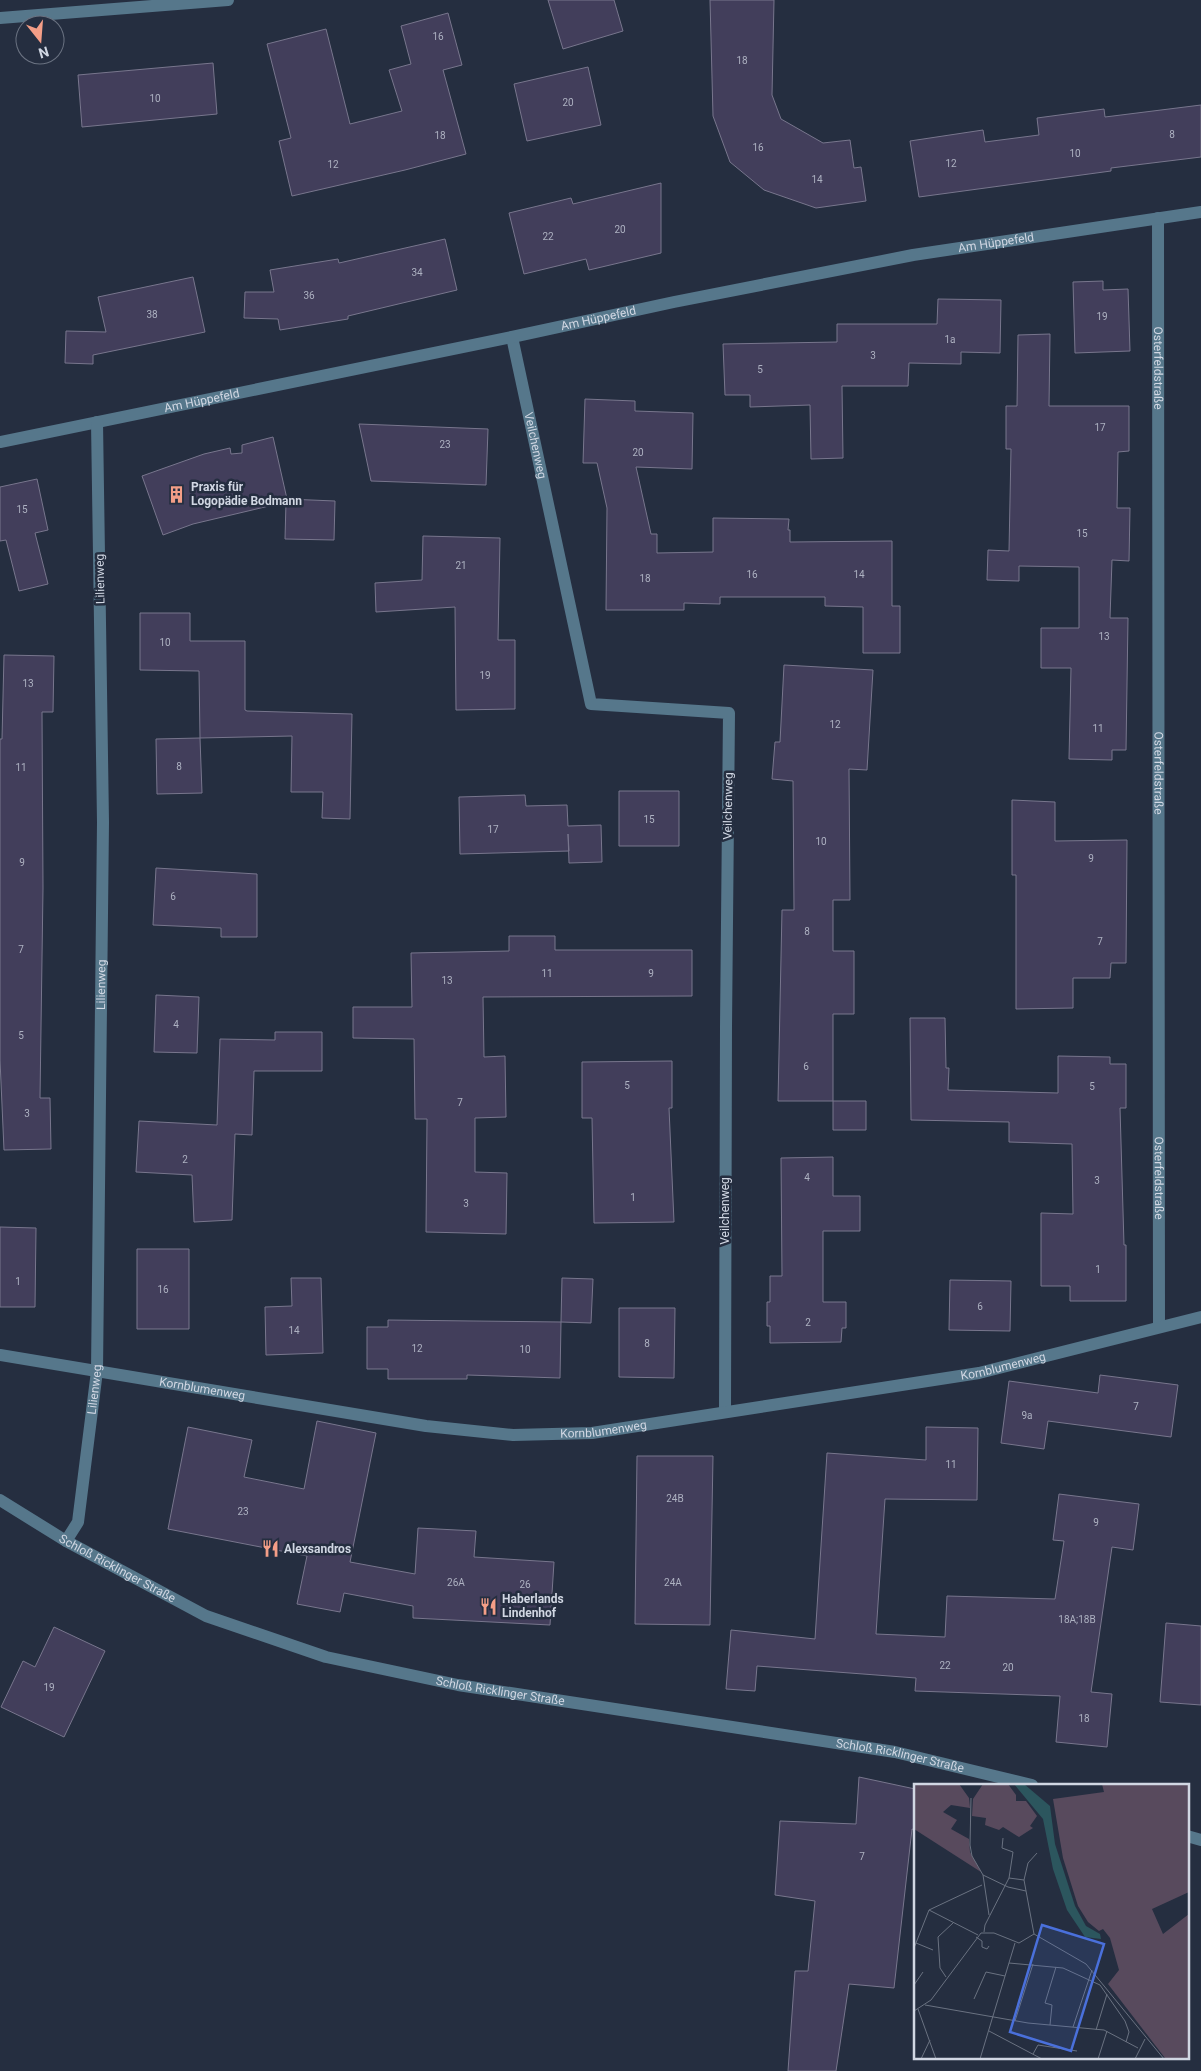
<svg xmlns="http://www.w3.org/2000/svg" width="1201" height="2071" font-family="Roboto,sans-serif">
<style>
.building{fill:#423e5b;stroke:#78768d}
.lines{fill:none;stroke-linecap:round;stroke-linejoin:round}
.minor{stroke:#56778b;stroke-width:12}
.labels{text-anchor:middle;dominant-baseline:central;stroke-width:5;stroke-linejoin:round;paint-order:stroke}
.number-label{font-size:10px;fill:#adb1c1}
.street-label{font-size:12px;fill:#d1d7e3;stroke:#252e40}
.poi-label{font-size:12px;font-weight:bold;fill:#d1d7e3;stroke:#252e40;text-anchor:start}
.inset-road{fill:none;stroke:#6a7281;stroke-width:1}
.view{fill:#4a70db;fill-opacity:0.15;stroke:#4a70db;stroke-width:2.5}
.inset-edge{fill:none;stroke:#d1d7e3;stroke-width:2.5}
</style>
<rect width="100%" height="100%" fill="#252e40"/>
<path class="building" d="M 548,0 L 614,0 L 623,31 L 563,49 Z
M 710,0 L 774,0 L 772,95 L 781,119 L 823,143 L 850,140 L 854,168 L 861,167 L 866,201 L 816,208 L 764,190 L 730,162 L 713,116 Z
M 448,13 L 462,65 L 443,70 L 466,154 L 405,170 L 292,196 L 279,141 L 291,138 L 267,44 L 326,29 L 350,124 L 402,111 L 389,70 L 411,64 L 401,26 Z
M 213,63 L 217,114 L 82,127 L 78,75 Z
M 588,67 L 601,125 L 527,141 L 514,84 Z
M 1201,105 L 1201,157 L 1111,168 L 1111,171 L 919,197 L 910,141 L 983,130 L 985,142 L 1039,135 L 1037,118 L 1104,109 L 1105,117 Z
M 661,183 L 661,253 L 589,270 L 586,259 L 524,274 L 509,213 L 571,198 L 573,204 Z
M 445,239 L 457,290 L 348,316 L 348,319 L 280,330 L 278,319 L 244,318 L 245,292 L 274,292 L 270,270 L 338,259 L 339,263 Z
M 193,277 L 205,332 L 93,355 L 93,364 L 65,363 L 66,331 L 106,332 L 98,297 Z
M 1103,281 L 1103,290 L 1128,289 L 1130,351 L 1075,353 L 1073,282 Z
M 938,299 L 1001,300 L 1000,353 L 961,352 L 961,364 L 909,363 L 908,386 L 842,386 L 843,458 L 811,459 L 810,405 L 750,407 L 750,395 L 725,395 L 723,344 L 837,342 L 837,324 L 937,324 Z
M 1050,334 L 1049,406 L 1129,406 L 1129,451 L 1118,452 L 1117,508 L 1130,508 L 1129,561 L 1112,560 L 1110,618 L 1128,618 L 1126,750 L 1112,750 L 1112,760 L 1069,759 L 1071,668 L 1041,668 L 1041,628 L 1079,628 L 1079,567 L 1019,566 L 1019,581 L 987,580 L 988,550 L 1009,551 L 1011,449 L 1006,449 L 1006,406 L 1017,406 L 1018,335 Z
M 585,399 L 635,401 L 635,411 L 693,413 L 692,469 L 636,467 L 651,534 L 657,534 L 657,553 L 713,552 L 713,518 L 789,519 L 788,530 L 790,530 L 790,542 L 892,541 L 892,606 L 900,606 L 900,653 L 863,653 L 863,607 L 825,606 L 825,597 L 720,597 L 720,604 L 684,603 L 684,610 L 606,610 L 607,508 L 597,463 L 583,463 Z
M 359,424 L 488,429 L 486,485 L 371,481 Z
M 273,437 L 287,499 L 335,501 L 334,540 L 285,539 L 286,502 L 193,524 L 163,535 L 142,476 L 204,454 L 230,448 L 231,454 L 242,453 L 242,445 Z
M 37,479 L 48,530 L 35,533 L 48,584 L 19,591 L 6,540 L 0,541 L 0,487 Z
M 423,536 L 500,538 L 498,640 L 515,640 L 515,709 L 456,710 L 455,607 L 376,612 L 375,583 L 422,580 Z
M 140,613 L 190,613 L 190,641 L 245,641 L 245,710 L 247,711 L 352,714 L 350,819 L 322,818 L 323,792 L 291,792 L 292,736 L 200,738 L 199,671 L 140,670 Z
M 4,655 L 54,656 L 53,712 L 42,712 L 43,888 L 40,1098 L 50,1098 L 51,1149 L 4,1150 L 0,1060 L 0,739 L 2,739 Z
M 784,665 L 873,670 L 867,770 L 849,769 L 850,900 L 833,900 L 833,951 L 854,951 L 854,1014 L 833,1014 L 833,1101 L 778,1101 L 782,910 L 794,910 L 793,781 L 772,779 L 775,742 L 780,742 Z
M 200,738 L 202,793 L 157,794 L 156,739 Z
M 619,791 L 679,791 L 679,846 L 619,846 Z
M 525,795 L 526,806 L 567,805 L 568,826 L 601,825 L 602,862 L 569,863 L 568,834 L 569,851 L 460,854 L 459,797 Z
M 1012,800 L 1055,802 L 1055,841 L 1127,840 L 1126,963 L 1111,963 L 1110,978 L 1073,978 L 1073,1008 L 1016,1009 L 1016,875 L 1012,875 Z
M 156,868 L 257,874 L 257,937 L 221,937 L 221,928 L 153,925 Z
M 509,936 L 555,936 L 555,950 L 692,950 L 692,996 L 483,997 L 484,1057 L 505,1056 L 506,1117 L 475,1118 L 475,1172 L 507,1173 L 506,1234 L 426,1232 L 427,1119 L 415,1119 L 414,1039 L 353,1038 L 353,1007 L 412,1007 L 411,953 L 509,951 Z
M 156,995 L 199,997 L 197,1053 L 154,1052 Z
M 910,1018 L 945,1018 L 946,1068 L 949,1068 L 948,1090 L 1058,1093 L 1058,1056 L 1110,1057 L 1110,1064 L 1126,1064 L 1126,1108 L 1120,1108 L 1124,1245 L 1126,1245 L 1126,1301 L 1070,1301 L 1070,1286 L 1041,1286 L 1041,1213 L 1073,1214 L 1072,1144 L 1009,1142 L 1009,1122 L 911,1120 Z
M 275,1032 L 322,1032 L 322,1071 L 254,1071 L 252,1135 L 235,1134 L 232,1220 L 194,1222 L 192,1175 L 136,1172 L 139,1121 L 217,1125 L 220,1039 L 275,1040 Z
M 672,1061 L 672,1108 L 669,1108 L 674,1222 L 594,1223 L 592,1118 L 582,1118 L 582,1062 Z
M 833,1101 L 866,1101 L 866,1130 L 833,1130 Z
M 833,1157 L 833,1196 L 860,1196 L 860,1231 L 823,1231 L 823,1302 L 846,1302 L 846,1328 L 842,1328 L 841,1342 L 770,1343 L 770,1326 L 767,1326 L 767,1302 L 770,1302 L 770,1276 L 782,1276 L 781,1158 Z
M 0,1227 L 36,1228 L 35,1307 L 0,1307 Z
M 137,1249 L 189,1249 L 189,1329 L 137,1329 Z
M 291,1278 L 321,1278 L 323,1353 L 266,1355 L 265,1307 L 292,1306 Z
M 562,1278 L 593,1279 L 591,1323 L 561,1322 Z
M 950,1280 L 1011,1281 L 1010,1331 L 949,1330 Z
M 619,1308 L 675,1308 L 674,1378 L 619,1377 Z
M 388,1320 L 561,1322 L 560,1378 L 467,1375 L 467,1379 L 388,1379 L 388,1369 L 367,1369 L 367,1327 L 388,1327 Z
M 1100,1375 L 1178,1385 L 1171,1437 L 1048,1421 L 1044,1449 L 1001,1443 L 1009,1381 L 1098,1393 Z
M 317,1421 L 376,1433 L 350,1562 L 415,1574 L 418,1528 L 476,1531 L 474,1557 L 554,1562 L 550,1625 L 413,1618 L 413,1606 L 344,1593 L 340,1612 L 297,1604 L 307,1556 L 168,1529 L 188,1427 L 252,1440 L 244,1477 L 304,1489 Z
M 926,1427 L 978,1428 L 977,1500 L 885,1499 L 876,1634 L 945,1637 L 947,1596 L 1055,1599 L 1064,1541 L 1053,1540 L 1059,1494 L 1139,1504 L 1133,1550 L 1112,1547 L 1091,1692 L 1112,1694 L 1107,1747 L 1056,1742 L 1060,1696 L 915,1691 L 916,1678 L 757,1666 L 755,1691 L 726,1689 L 731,1630 L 815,1639 L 827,1453 L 926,1460 Z
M 637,1456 L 713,1456 L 710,1625 L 635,1624 Z
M 1166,1623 L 1201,1626 L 1201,1705 L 1160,1702 Z
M 54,1627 L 105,1651 L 64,1737 L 1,1707 L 23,1661 L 35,1667 Z
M 859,1777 L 915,1789 L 915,1830 L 912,1829 L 894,1988 L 849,1984 L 836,2071 L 788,2071 L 795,1971 L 808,1971 L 815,1901 L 775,1895 L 780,1821 L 856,1824 Z"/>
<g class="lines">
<g class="minor">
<path d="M 0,18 L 228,0"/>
<path id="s1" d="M 1158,218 L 1159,1327"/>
<path id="s2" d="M 512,337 L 591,704 L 729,713 L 726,1027 L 725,1412"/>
<path id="s3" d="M 0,442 L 512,337 L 674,302 L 913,255 L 1201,212"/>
<path id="s4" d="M 0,1355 L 426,1426 L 513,1435 L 592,1433 L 979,1373 L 1201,1317"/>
<path id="s5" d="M 0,1500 L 66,1541 L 206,1616 L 326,1657 L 458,1685 L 895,1752 L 1032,1785"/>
<path id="s6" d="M 66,1541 L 78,1522 L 97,1371 L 103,822 L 97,422"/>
<path d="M 1187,1836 L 1201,1840"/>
</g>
</g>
<defs>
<symbol id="building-bare" viewBox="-9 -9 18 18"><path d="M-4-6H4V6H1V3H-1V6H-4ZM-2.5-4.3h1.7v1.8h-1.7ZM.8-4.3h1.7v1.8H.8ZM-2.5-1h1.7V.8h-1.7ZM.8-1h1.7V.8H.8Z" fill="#f49e87" stroke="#252e40" stroke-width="2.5" paint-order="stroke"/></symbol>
<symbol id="restaurant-bare" viewBox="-9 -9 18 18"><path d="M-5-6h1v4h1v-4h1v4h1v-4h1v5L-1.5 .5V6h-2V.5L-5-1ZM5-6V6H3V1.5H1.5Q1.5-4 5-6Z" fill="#f49e87" stroke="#252e40" stroke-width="2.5" paint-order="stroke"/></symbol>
</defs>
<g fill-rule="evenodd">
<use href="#building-bare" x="164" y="482" width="25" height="25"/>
<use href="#restaurant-bare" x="258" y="1536" width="25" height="25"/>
<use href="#restaurant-bare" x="476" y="1594" width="25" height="25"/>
</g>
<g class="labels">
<g class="number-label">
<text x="438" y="36">16</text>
<text x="742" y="60">18</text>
<text x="155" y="98">10</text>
<text x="568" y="102">20</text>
<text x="1172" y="134">8</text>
<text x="440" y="135">18</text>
<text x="758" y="147">16</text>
<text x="1075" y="153">10</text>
<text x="951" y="163">12</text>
<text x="333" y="164">12</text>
<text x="817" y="179">14</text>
<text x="620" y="229">20</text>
<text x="548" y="236">22</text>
<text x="417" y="272">34</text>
<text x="309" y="295">36</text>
<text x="152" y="314">38</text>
<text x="1102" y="316">19</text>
<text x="950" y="339">1a</text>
<text x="873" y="355">3</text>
<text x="760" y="369">5</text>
<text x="1100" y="427">17</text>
<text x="445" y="444">23</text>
<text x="638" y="452">20</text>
<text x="22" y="509">15</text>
<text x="1082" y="533">15</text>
<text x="461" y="565">21</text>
<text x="752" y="574">16</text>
<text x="859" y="574">14</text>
<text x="645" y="578">18</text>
<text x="1104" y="636">13</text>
<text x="165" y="642">10</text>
<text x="485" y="675">19</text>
<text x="28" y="683">13</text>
<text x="835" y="724">12</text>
<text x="1098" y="728">11</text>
<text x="179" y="766">8</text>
<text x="21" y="767">11</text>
<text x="649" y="819">15</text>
<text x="493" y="829">17</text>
<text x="821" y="841">10</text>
<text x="1091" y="858">9</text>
<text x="22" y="862">9</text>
<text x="173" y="896">6</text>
<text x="807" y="931">8</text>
<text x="1100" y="941">7</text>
<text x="21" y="949">7</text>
<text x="547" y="973">11</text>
<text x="651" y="973">9</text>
<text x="447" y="980">13</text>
<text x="176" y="1024">4</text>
<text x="21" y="1035">5</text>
<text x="806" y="1066">6</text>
<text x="627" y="1085">5</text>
<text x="1092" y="1086">5</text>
<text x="460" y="1102">7</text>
<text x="27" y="1113">3</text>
<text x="185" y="1159">2</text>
<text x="807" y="1177">4</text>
<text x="1097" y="1180">3</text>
<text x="633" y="1197">1</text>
<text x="466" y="1203">3</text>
<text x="1098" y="1269">1</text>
<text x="18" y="1281">1</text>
<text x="163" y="1289">16</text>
<text x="980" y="1306">6</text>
<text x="808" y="1322">2</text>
<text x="294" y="1330">14</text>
<text x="647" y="1343">8</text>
<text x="417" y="1348">12</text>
<text x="525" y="1349">10</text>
<text x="1136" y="1406">7</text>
<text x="1027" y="1415">9a</text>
<text x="951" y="1464">11</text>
<text x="675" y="1498">24B</text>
<text x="243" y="1511">23</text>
<text x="1096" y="1522">9</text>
<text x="456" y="1582">26A</text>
<text x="673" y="1582">24A</text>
<text x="525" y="1584">26</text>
<text x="1077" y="1619">18A;18B</text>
<text x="945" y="1665">22</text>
<text x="1008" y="1667">20</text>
<text x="49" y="1687">19</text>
<text x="1084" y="1718">18</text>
<text x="862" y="1856">7</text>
</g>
<g class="street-label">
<text stroke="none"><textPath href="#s3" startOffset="1016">Am Hüppefeld</textPath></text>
<text stroke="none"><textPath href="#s3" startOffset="611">Am Hüppefeld</textPath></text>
<text stroke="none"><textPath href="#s1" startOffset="150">Osterfeldstraße</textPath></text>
<text stroke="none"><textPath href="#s3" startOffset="206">Am Hüppefeld</textPath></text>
<text stroke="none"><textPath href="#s2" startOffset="111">Veilchenweg</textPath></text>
<text transform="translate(100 579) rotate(-91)">Lilienweg</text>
<text stroke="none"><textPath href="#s1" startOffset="555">Osterfeldstraße</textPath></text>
<text transform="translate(728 806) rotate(-89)">Veilchenweg</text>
<text stroke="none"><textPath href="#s6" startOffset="561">Lilienweg</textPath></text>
<text stroke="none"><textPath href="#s1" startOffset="960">Osterfeldstraße</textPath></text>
<text transform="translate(725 1211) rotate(-90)">Veilchenweg</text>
<text stroke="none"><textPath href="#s4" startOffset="1015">Kornblumenweg</textPath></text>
<text stroke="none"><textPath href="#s4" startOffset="205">Kornblumenweg</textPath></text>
<text stroke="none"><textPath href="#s6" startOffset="156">Lilienweg</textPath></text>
<text stroke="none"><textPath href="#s4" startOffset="610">Kornblumenweg</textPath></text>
<text stroke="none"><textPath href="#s5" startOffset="136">Schloß Ricklinger Straße</textPath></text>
<text stroke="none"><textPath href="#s5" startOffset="541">Schloß Ricklinger Straße</textPath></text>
<text stroke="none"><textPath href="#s5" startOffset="946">Schloß Ricklinger Straße</textPath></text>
</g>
<g class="poi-label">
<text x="191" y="487">Praxis für<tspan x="191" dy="14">Logopädie Bodmann</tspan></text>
<text x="284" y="1549">Alexsandros</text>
<text x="502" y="1599">Haberlands<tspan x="502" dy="14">Lindenhof</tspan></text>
</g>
</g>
<g transform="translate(914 1784)">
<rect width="275" height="275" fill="#252e40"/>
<path d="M 0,0 L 45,0 L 55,14 L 56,24 L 37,21 L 29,28 L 43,36 L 37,45 L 55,55 L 56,68 L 67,88 L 0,45 ZM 69,0 L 94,0 L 102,11 L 102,17 L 112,17 L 123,32 L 116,42 L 119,44 L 105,53 L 89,43 L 85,46 L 71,41 L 72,34 L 58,32 L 59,15 ZM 188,0 L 275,0 L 275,108 L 238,125 L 249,150 L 275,130 L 275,275 L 251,274 L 194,200 L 205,186 L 196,154 L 189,145 L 185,147 L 174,138 L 164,122 L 149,74 L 139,15 L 190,8 Z" fill="#584a5d"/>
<path d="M 100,0 L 110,0 L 136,22 L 141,60 L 161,122 L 172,142 L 186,150 L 187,155 L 171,153 L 153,126 L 139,85 L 129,35 Z" fill="#2c565e"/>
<path class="inset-road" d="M 57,14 L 56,61 L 58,72 L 69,91 L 75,131M 69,91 L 94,103 L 112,107M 95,94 L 110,96M 15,126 L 64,151M 70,148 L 71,141 L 95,94 L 99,68 L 88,64 L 89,54M 120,150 L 110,96 L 114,79 L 123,69M 62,153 L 68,157 L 68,163 L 73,165 L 75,162M 2,159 L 19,166M 0,164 L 15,126 L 68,101M 95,179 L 149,184 L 186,201 L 211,237 L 215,248 L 212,258M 32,193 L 26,184 L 24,153 L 39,139M 0,201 L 9,188M 60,215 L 72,188 L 91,192M 11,221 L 114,239 L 190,246 L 224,264M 4,225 L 22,275M 0,227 L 17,216 L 67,149 L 80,149 L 105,159 L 120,150 L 172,180 L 250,275M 101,237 L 119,180M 136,241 L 138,221 L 131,219 L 142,183M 159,243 L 178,186M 182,246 L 193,210M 75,247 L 128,275M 119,270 L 124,261 L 163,267M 7,275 L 16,256M 66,275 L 101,159M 184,275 L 193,247M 221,275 L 231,255"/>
<path class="view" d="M 128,141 L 190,160 L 157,267 L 96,248 Z"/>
<rect width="275" height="275" class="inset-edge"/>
</g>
<g transform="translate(40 40) rotate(163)"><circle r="24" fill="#252e40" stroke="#6a7281"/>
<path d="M0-4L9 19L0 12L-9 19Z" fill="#f49e87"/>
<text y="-8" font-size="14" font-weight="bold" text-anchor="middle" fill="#d1d7e3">N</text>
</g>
</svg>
